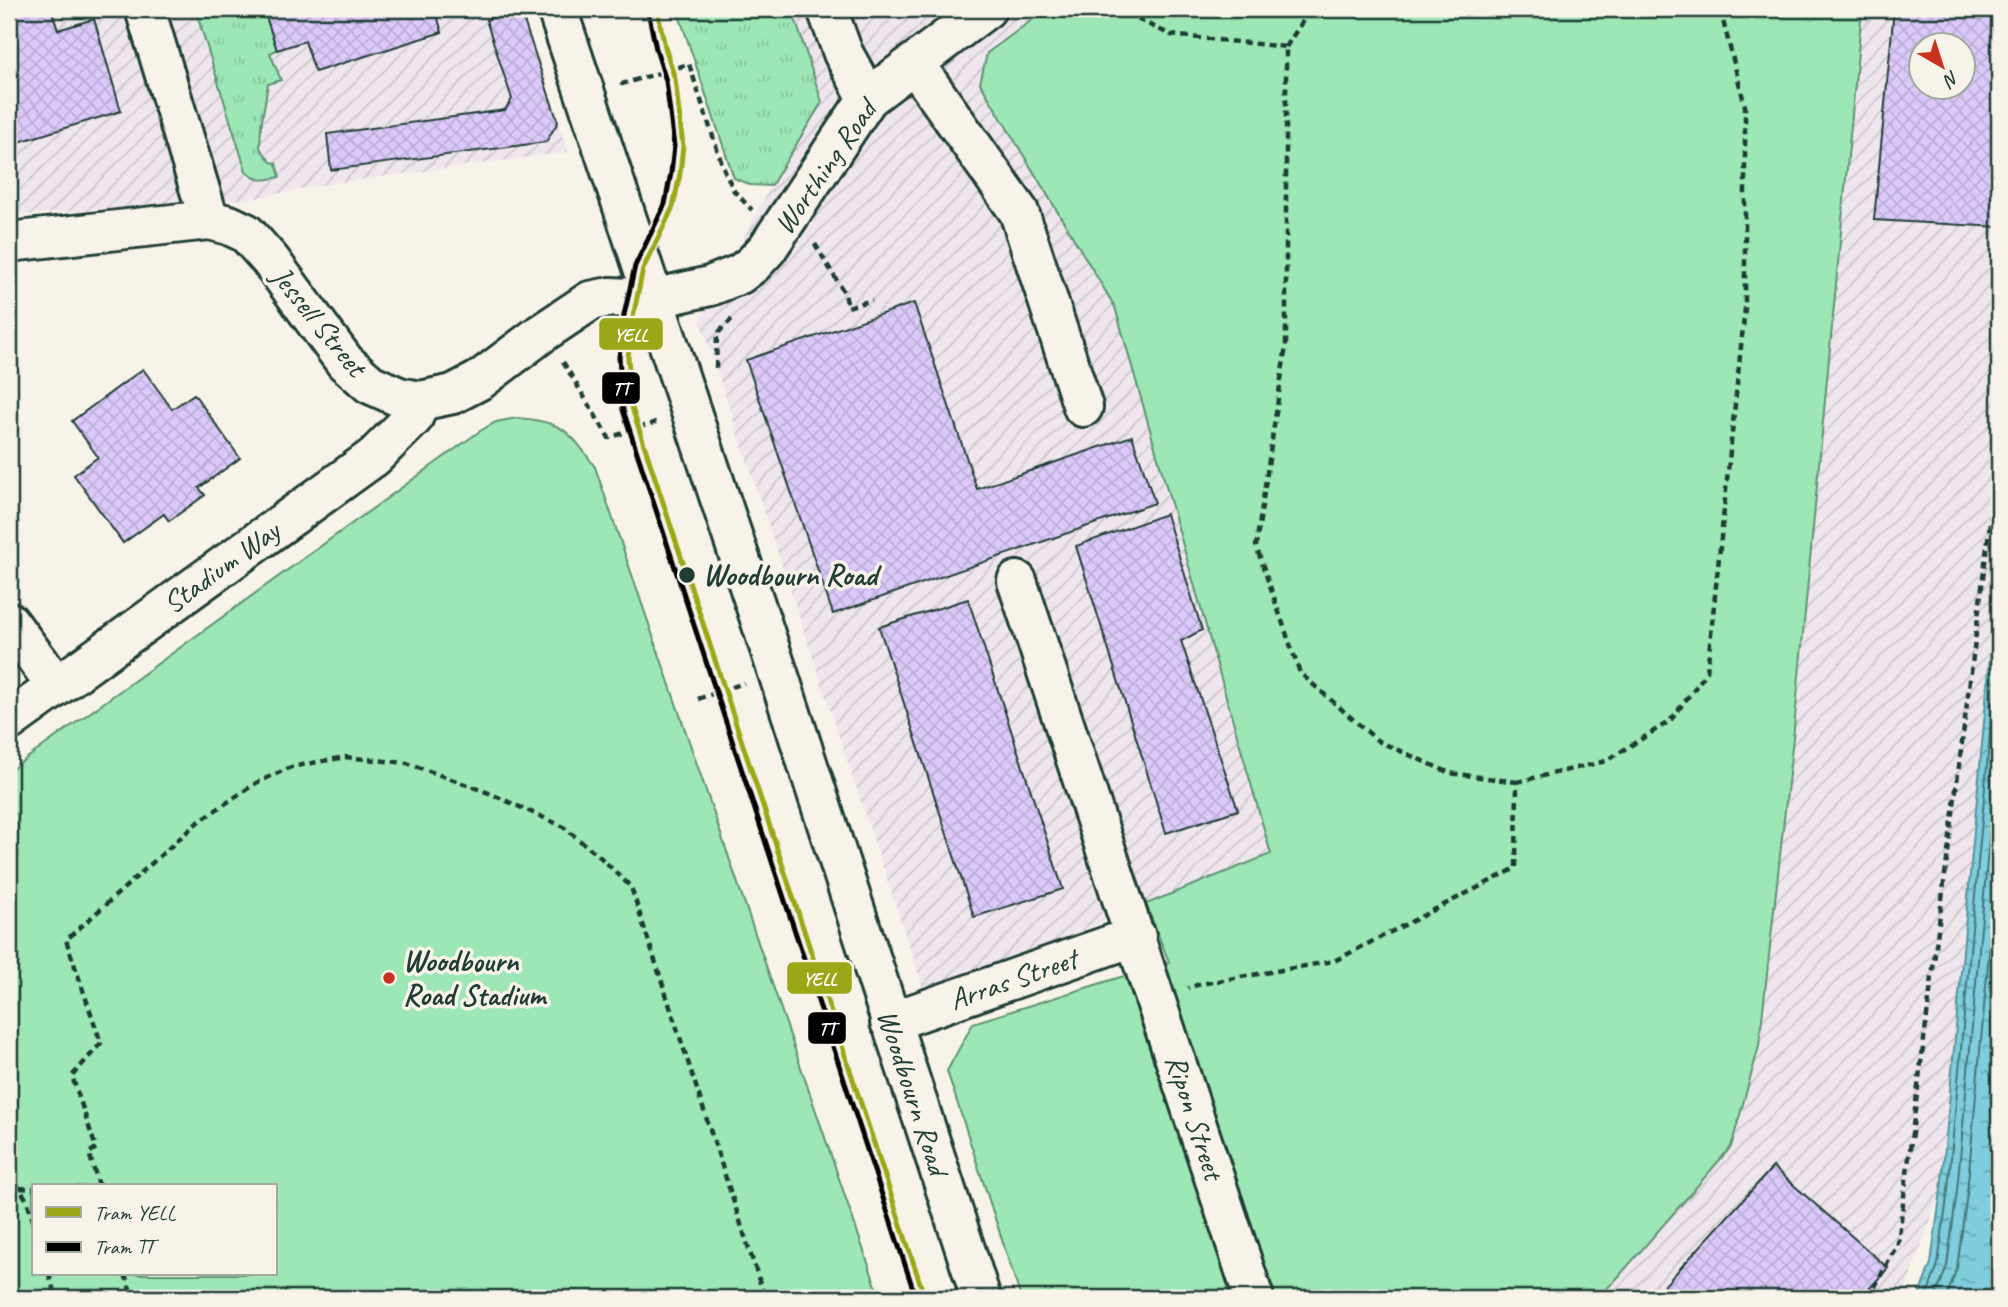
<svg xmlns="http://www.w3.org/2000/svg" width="2008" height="1307" font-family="Caveat,sans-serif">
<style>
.industrial{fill:url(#industrial-furrows);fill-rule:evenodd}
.grass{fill:url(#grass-tufts);stroke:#5e9274;stroke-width:2}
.park{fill:#9de6b5;stroke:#5e9274;stroke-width:2;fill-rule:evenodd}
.water{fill:url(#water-ripples);stroke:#599399;stroke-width:2}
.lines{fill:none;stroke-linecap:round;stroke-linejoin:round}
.shore{stroke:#457778;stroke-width:2}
.building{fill:url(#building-cross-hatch);stroke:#1f3d34;stroke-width:2;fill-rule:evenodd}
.minor-casing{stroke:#1f3d34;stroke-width:44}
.path{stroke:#1f3d34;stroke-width:4.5;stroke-dasharray:7 5;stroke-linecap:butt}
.minor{stroke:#f7f3e8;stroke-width:38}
.tram-1-casing{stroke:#f7f3e8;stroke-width:10}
.tram-2-casing{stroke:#f7f3e8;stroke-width:10}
.tram-1{stroke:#9aa817;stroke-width:5}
.tram-2{stroke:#000;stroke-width:5}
.stop-dot{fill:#1f3d34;stroke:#f7f3e8;stroke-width:2.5}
.poi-dot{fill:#c8321e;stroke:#f7f3e8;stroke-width:2.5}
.labels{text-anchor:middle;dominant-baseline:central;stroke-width:7;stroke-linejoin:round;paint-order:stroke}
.street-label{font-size:30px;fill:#1f3d34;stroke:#f7f3e8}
.stop-label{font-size:30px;font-weight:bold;fill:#1f3d34;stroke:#f7f3e8;text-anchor:start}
.poi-label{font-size:30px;font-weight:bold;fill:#1f3d34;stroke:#f7f3e8;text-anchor:start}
.line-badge{stroke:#f7f3e8;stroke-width:2.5}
.badge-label{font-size:19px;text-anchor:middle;font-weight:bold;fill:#fff}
</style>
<defs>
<pattern id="industrial-furrows" width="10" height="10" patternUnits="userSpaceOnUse" patternTransform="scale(1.75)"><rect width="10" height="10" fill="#efe6ed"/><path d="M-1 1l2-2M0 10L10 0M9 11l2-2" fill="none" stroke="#ccc6cc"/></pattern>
<pattern id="grass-tufts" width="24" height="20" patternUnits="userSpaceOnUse" patternTransform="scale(1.75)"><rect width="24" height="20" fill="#9de6b5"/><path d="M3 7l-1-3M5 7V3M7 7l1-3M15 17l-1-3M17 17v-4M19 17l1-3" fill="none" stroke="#87c69c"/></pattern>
<pattern id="water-ripples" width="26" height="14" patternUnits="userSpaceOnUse" patternTransform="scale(1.75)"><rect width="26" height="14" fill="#7fcddd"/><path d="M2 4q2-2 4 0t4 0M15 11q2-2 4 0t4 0" fill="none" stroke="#67a8b4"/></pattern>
<pattern id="building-cross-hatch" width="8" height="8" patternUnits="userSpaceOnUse" patternTransform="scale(1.75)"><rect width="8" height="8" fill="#dcc9fa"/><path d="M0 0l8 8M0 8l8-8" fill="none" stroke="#bcaed7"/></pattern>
</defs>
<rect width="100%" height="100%" fill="#f7f3e8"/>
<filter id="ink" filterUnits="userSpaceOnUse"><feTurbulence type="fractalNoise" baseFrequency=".0143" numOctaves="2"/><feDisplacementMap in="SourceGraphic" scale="14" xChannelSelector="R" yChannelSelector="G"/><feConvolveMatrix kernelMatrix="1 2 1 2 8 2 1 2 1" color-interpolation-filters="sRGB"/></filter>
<g filter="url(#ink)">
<path class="industrial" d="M 9,9 L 520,9 L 568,152 L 320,185 L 257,198 L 9,216 Z
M 792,9 L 1047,9 L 987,53 L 980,83 L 1115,307 L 1271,855 L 925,993 L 700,320 L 771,186 L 822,103 Z
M 1862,9 L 1999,9 L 1999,559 L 1941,1190 L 1903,1298 L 1595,1298 L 1613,1283 L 1731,1147 L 1759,1046 L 1794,723 ZM 1920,46 L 1962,46 L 1962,88 L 1920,88 Z"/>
<path class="grass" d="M 216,9 L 279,9 L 265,14 L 277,50 L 270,53 L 281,80 L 268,84 L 261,126 L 260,148 L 271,162 L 276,163 L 280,177 C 265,180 257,183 246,171 L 197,15 Z
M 677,9 L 792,9 L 822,102 L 771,186 L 750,185 L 734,178 Z"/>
<path class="park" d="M 1047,9 L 1862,9 L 1794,729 L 1759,1046 L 1731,1147 L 1613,1283 L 1595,1298 L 1021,1298 L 947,1071 L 973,1023 L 1169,962 L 1146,904 L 1271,854 L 1115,307 L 980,83 L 987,53 Z
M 517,418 C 562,421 570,431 595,467 L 880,1298 L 9,1298 L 9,771 L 480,431 L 496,422 ZM 33,1186 L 275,1186 L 275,1274 L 33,1274 Z"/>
<path class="water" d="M 1999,559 L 1999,1268 L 1995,1298 L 1918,1298 L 1931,1263 L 1941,1190 Z"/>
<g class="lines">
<path class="shore" d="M 1926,1298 L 1938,1264 L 1948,1190 L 1999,635
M 1935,1298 L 1947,1266 L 1957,1191 L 1999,730
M 1946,1298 L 1957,1268 L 1967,1193 L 1999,844"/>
</g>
<path class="building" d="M 9,9 L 51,9 L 58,30 L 94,19 L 121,111 L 9,145 Z
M 279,9 L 435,9 L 442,32 L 315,72 L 305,41 L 277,50 L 265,13 Z
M 520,9 L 558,122 L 546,142 L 331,170 L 327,134 L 505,110 L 512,99 L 486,20 Z
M 1894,9 L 1999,9 L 1999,227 L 1874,220 ZM 1920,46 L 1962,46 L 1962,88 L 1920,88 Z
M 914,303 L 977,489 L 1132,436 L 1155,503 L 833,614 L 746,360 Z
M 143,369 L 172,409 L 194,394 L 240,458 L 199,488 L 205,495 L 169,521 L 164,514 L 123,543 L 74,475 L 98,457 L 72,421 Z
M 1166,514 L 1202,630 L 1181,641 L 1238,810 L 1166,833 L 1076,546 Z
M 968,599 L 1063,889 L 974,917 L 879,627 Z
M 1773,1167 L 1888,1268 L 1861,1298 L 1653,1298 Z"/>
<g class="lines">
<defs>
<path id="minor" d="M 145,9 L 209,220
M 557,9 L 778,673 L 981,1298
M 827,9 L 843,53 L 868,98
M 914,63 L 1019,212 L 1083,407
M 9,242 L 209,220 L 229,225 L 246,233 L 270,260 L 345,362 L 370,384 L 399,397 L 420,401 L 453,394 L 480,380 L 542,333 L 590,301 L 610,297 L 653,299 L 710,286 L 740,274 L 753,264 L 767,249 L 868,98 L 986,9
M 1017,581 L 1254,1298
M 9,622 L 56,685
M 9,721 L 374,457 L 413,418 L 420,401
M 890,1022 L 1136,936"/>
</defs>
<use href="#minor" class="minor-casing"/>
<path class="path" d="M 1116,9 L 1171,35 L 1286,47 L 1286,346 L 1256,546 L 1300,673 L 1378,741 L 1450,773 L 1517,782 L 1516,868 L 1334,961 L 1200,984 L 1188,988
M 1286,47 L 1310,9
M 621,83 L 622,84 L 689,64 L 723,167 L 734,191 L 752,210
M 815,244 L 845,294 L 848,307 L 872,300
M 563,362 L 609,438 L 656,422
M 716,368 L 717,334 L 734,317
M 698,699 L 744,683
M 1517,782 L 1606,761 L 1670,721 L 1707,672 L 1745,308 L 1745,106 L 1720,9
M 9,1173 L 27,1200 L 33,1221
M 99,1186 L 89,1153 L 96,1148 L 72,1076 L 101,1043 L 66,940 L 198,822 L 256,783 L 291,767 L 345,757 L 407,763 L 489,793 L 562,826 L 599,856 L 631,887 L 765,1298
M 20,1188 L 33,1189
M 49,1274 L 56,1298
M 125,1274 L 133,1298
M 1869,1298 L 1898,1243 L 1999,453"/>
<use href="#minor" class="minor"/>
<defs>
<path id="tram-1" d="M 657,9 L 665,47 L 675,79 L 683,146 L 680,174 L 673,207 L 643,269 L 633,317 L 628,357 L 632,408 L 925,1298"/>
<path id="tram-2" d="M 648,11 L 656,49 L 666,81 L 674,146 L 671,173 L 665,204 L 635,266 L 624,315 L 619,357 L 623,410 L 916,1298"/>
</defs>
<use href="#tram-1" class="tram-1-casing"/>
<use href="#tram-2" class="tram-2-casing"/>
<use href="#tram-1" class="tram-1"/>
<use href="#tram-2" class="tram-2"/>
</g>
</g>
<circle class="stop-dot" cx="687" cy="575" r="9"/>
<circle class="poi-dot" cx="389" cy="978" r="7"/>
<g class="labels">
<g class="street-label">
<text transform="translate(825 167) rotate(-55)">Worthing Road</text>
<text transform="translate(319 321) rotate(51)">Jessell Street</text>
<text transform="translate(221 567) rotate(-36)">Stadium Way</text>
<text transform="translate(1013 979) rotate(-19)">Arras Street</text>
<text transform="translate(913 1092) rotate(72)">Woodbourn Road</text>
<text transform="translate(1195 1117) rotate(72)">Ripon Street</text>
</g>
<g class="stop-label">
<text x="703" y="575">Woodbourn Road</text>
</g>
<g class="poi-label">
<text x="403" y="961">Woodbourn<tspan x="403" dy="34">Road Stadium</tspan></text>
</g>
</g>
<g class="line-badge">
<rect x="598" y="317" width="66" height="34" rx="7" fill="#9aa817"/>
<rect x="601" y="371" width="40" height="34" rx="7" fill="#000"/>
<rect x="786" y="961" width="67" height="34" rx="7" fill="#9aa817"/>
<rect x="807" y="1011" width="40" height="34" rx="7" fill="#000"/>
</g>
<g class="badge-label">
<text x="631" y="341">YELL</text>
<text x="621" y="395">TT</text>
<text x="820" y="985">YELL</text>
<text x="827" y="1035">TT</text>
</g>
<rect width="2008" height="1307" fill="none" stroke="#f7f3e8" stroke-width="35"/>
<rect x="18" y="18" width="1973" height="1272" fill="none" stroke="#1f3d34" stroke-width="2.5" filter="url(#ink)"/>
<rect x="32" y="1184" width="245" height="91" fill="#f7f3e8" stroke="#a1aaa0" stroke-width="2"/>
<rect x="46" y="1207" width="35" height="10" fill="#9aa817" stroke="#a1aaa0" stroke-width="2"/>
<text x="94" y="1220" font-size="21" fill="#1f3d34">Tram YELL</text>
<rect x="46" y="1242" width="35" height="10" fill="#000000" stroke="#a1aaa0" stroke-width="2"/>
<text x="94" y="1254" font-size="21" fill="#1f3d34">Tram TT</text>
<g transform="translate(1942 66) rotate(141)"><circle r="33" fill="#f7f3e8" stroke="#a1aaa0" stroke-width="2"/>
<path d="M0-5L12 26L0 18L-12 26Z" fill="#c8321e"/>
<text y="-10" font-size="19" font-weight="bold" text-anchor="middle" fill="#1f3d34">N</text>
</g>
</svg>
